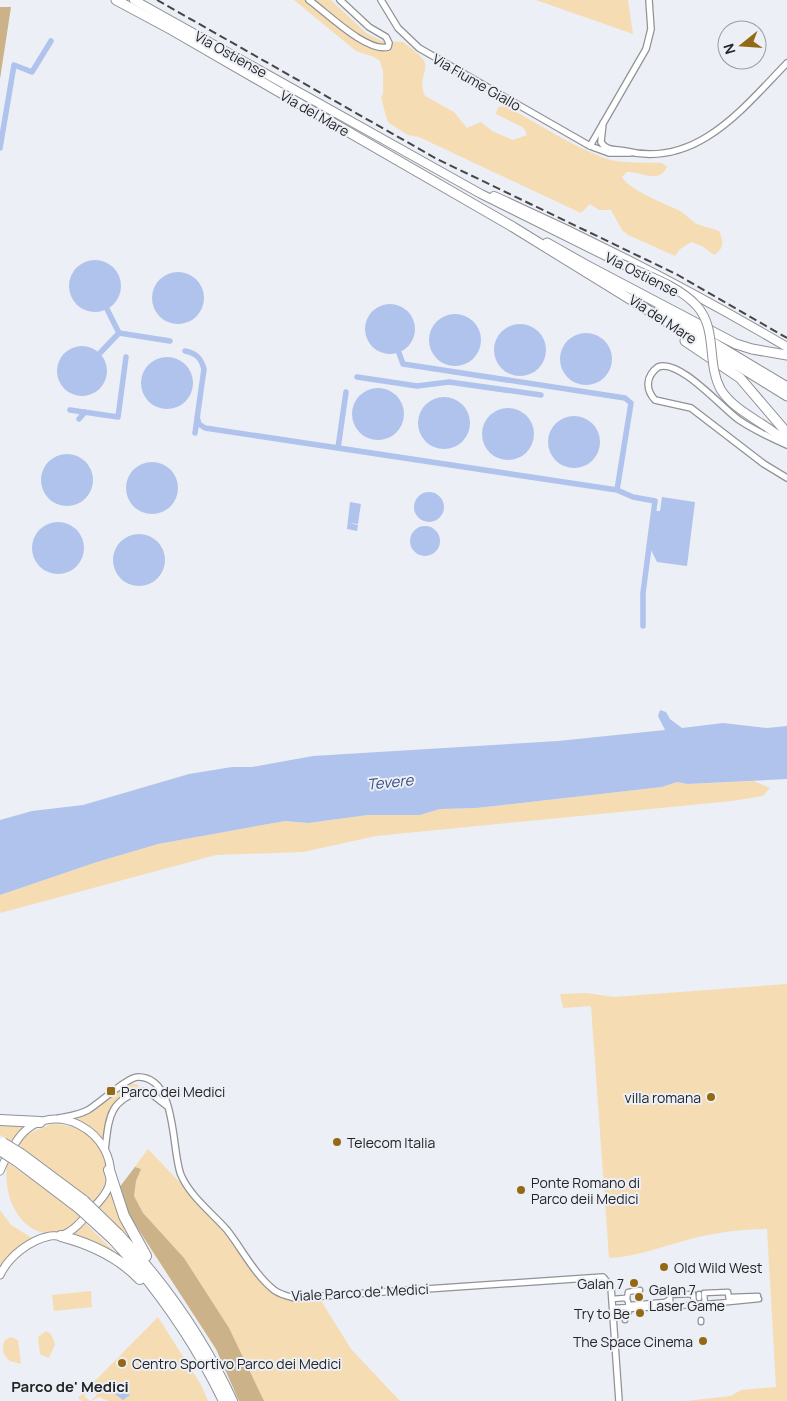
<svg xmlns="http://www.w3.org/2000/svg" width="787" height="1401" font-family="Manrope,sans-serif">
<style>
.green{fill:#f6dcb3}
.forest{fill:#ccb289}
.water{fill:#b0c3ed}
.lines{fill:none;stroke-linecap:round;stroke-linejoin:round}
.canal{stroke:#b0c3ed;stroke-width:5.5}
.pedestrian-casing{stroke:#8f9297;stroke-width:7}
.minor-casing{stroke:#8f9297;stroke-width:8}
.tertiary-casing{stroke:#8f9297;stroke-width:9}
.secondary-casing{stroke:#8f9297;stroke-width:10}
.primary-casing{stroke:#8f9297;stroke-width:11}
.motorway-casing{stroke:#8f9297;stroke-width:12}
.pedestrian{stroke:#fff;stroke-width:4.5}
.minor{stroke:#fff;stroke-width:5.5}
.tertiary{stroke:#fff;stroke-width:7}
.secondary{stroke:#fff;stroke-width:8}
.primary{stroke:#fff;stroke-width:9}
.motorway{stroke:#fff;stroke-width:10}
.rail{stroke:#454649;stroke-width:2;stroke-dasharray:8 4;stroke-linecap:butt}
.secondary-bridge-casing{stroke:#8f9297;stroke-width:10;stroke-linecap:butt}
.motorway-bridge-casing{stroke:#8f9297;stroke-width:12;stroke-linecap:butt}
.secondary-bridge{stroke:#fff;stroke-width:8}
.motorway-bridge{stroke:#fff;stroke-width:10}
.poi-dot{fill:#936913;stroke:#eceff5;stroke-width:2}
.labels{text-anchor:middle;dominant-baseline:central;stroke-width:4;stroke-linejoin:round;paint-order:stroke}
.street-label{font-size:14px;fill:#232426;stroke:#eceff5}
.poi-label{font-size:14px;fill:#232426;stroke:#eceff5;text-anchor:start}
.water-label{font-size:15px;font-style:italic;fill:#384f84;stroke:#eceff5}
.neighbourhood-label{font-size:15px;font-weight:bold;fill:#232426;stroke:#eceff5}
</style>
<rect width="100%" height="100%" fill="#eceff5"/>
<path class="green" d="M 294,0 L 331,0 L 366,33 L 382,41 L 403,42 C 409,47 420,54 424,61 C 429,71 417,80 425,96 L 454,112 L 467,128 L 481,122 L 492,131 L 513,140 L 527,135 L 524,128 L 496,114 L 498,107 L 505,106 C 538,123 569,145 604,158 C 622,164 643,162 662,163 L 667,167 C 658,185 642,171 627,172 L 622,177 C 628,189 665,204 678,210 C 685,213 690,220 697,224 C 704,227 712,228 719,231 C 724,241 724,249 714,255 L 702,246 L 691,242 L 679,250 L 675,256 L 628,235 L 622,230 L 611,210 L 599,210 L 590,204 L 581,213 L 419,137 L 408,135 L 389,123 L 387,120 L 381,97 L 383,94 L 383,72 L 380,61 L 374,57 L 356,51 Z
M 536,0 L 628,0 L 633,34 Z
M 754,781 L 770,788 L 763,796 L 732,801 L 376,836 L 303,852 L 216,855 L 0,913 L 0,895 L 97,862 L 158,844 L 285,821 L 308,823 L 368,815 L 420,815 L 440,809 L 476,808 L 662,787 L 677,782 L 687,784 Z
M 787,984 L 787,1401 L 686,1401 L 731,1396 L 741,1390 L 776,1387 L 767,1229 C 741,1229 712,1233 687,1240 C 660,1247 636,1257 609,1258 L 591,1006 L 563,1008 L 560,994 L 587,993 L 613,997 Z
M 131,1083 L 139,1085 L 138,1088 L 117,1100 L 111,1107 L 103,1141 L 90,1127 L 72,1118 L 88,1112 Z
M 0,1124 L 26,1126 L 12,1142 L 0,1135 Z
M 52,1124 C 80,1124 103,1140 106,1169 C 106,1175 106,1183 104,1189 C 102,1193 98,1198 95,1202 L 17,1144 L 25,1135 Z
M 148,1149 L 206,1210 L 269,1291 L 288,1300 L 320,1299 L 351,1349 L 400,1401 L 239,1401 L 216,1349 L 131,1218 L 119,1188 Z
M 7,1162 L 62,1201 L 81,1218 C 41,1257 0,1214 7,1162 Z
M 110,1189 L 127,1235 L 98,1206 Z
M 0,1210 L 11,1225 L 32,1238 L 14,1251 L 0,1266 Z
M 84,1222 L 123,1260 L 73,1235 Z
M 91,1291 L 92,1307 L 54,1311 L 52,1295 Z
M 158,1317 L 201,1385 L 208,1401 L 109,1401 L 99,1397 L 91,1401 L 97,1395 L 90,1389 L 84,1396 L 90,1401 L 82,1401 L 78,1398 Z
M 46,1331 L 51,1334 L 55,1344 L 49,1358 L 40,1354 L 38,1337 Z
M 11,1337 L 18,1340 L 21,1364 L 10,1361 C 3,1355 1,1348 5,1340 Z"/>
<path class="forest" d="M 0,7 L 11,7 L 0,79 Z
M 135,1167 L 141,1169 L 136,1181 L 134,1196 L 143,1213 L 184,1258 L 229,1328 L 264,1401 L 239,1401 L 216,1349 L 131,1218 L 119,1188 Z"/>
<path class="water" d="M69 286a26 26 0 1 1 52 0a26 26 0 1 1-52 0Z
M152 298a26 26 0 1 1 52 0a26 26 0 1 1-52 0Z
M365 329a25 25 0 1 1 50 0a25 25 0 1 1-50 0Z
M429 340a26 26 0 1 1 52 0a26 26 0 1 1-52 0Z
M494 350a26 26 0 1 1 52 0a26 26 0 1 1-52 0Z
M560 359a26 26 0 1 1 52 0a26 26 0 1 1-52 0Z
M57 371a25 25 0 1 1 50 0a25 25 0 1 1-50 0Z
M141 383a26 26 0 1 1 52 0a26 26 0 1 1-52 0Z
M352 414a26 26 0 1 1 52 0a26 26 0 1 1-52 0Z
M418 423a26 26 0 1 1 52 0a26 26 0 1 1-52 0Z
M482 434a26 26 0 1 1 52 0a26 26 0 1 1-52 0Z
M548 442a26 26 0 1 1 52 0a26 26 0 1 1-52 0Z
M41 480a26 26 0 1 1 52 0a26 26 0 1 1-52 0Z
M126 488a26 26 0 1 1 52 0a26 26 0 1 1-52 0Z
M414 507a15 15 0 1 1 30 0a15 15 0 1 1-30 0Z
M 662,497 L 695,502 L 687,566 L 657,562 L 649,546 L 654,511 L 660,511 Z
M 350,502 L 361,504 L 360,510 L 355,510 L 360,510 L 358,524 L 349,523 L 358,525 L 357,531 L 347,529 Z
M32 548a26 26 0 1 1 52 0a26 26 0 1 1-52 0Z
M410 541a15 15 0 1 1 30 0a15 15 0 1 1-30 0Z
M113 560a26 26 0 1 1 52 0a26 26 0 1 1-52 0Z
M 660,710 L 666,712 L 670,719 L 682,728 L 723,723 L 767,728 L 787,726 L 787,779 L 687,784 L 677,782 L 662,787 L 476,808 L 440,809 L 420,815 L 368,815 L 308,823 L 285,821 L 158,844 L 97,862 L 0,895 L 0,820 L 32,811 L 83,805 L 189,774 L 232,767 L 252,767 L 313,756 L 558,741 L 665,730 L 658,716 Z
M 115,1380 L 130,1395 L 123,1400 L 115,1394 L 109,1385 Z"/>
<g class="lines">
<path class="canal" d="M 0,148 L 14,65 L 32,72 L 51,41
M 107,309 L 119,333
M 185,351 C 196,353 201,358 204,369 L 195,433
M 100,353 L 119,333 L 170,341
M 399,353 L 403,364 L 625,398 L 631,403 L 617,490 L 633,497 L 655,501 L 643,593 L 643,626
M 357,377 L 417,386 L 449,382 L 541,395
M 70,410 L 118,417 L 126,357
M 197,417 L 199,424 L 205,428 L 617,490
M 79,419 L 85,412
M 338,448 L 346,392"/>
<defs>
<path id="pedestrian" d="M 728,1292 L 729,1302 L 705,1304 L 704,1293 Z
M 699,1294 L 699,1298
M 729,1297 L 758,1296
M 612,1299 L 625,1298 L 628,1301 L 629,1312 L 625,1316 L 625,1320
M 627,1299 L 628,1292 L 640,1290
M 729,1302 L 759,1299
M 629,1305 L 665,1302 L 670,1299 L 670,1295 L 693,1294 L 694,1305 L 671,1306 L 670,1299
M 613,1308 L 629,1307
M 629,1309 L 671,1306
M 701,1320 L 701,1322"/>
<path id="minor" d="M 309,0 C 327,13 367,53 388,47 L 389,43 L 386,37 L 369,27 L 340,0
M 381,0 L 398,28 L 419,48 L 590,146 L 609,153 L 630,153
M 603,123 L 601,142 C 606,151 616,149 625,151 C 697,169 744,107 787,63
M 590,146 L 646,49 L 651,29 L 649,0
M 787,445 C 771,438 754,430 739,420 C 722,408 679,358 658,367 C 646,376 645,389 655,400 L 691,408 L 764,464 L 787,478
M 59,1118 C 69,1116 79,1115 88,1110 C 100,1103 127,1077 138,1077 C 178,1077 171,1151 181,1175 C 190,1196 212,1213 227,1230 C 242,1249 255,1275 274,1290 C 281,1295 287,1296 295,1298 L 603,1277 L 611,1287 L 619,1401
M 105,1150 C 109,1119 108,1101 141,1091 L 153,1095 L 167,1106"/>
<path id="tertiary" d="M 0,1171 L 5,1160
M 0,1275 C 9,1256 30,1240 50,1236 C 54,1235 58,1237 62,1235 C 75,1231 84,1218 93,1208 C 99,1202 106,1195 109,1186 C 122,1132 48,1092 16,1142"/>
<path id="secondary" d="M 134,0 L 481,194 L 620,263
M 494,196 C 595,241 692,291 787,347
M 768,428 L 787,441"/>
<path id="primary" d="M 116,0 L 172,30 L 513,227 L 787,396
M 547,243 L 586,265
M 586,265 L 736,344 L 752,349 L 787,355
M 659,310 L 787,387
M 685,341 L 740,378 L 787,433"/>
<path id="motorway" d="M 0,1120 L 40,1122
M 21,1154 L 84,1201
M 17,1161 L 79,1208
M 109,1170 L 124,1216 L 146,1256
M 118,1234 C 165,1284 203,1339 232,1401
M 61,1236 C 91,1244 118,1256 140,1279
M 113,1239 C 158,1288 195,1341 224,1401"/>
</defs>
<use href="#pedestrian" class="pedestrian-casing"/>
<use href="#minor" class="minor-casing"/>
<use href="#tertiary" class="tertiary-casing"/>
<use href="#secondary" class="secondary-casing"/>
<use href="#primary" class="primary-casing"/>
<use href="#motorway" class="motorway-casing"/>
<use href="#pedestrian" class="pedestrian"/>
<use href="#minor" class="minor"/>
<use href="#tertiary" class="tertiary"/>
<use href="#secondary" class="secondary"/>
<use href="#primary" class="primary"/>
<use href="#motorway" class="motorway"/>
<path class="rail" d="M 157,0 L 437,159 L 678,275 L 787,338"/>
<defs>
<path id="secondary-bridge" d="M 620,263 C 645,275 678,285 697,306 C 718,330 706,363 721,390 C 732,407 752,417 768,428"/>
<path id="motorway-bridge" d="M 3,1143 L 21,1154
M 0,1150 L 17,1161
M 84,1201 L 118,1234
M 79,1208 L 113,1239"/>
</defs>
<use href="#secondary-bridge" class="secondary-bridge-casing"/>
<use href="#motorway-bridge" class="motorway-bridge-casing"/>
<use href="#secondary-bridge" class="secondary-bridge"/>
<use href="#motorway-bridge" class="motorway-bridge"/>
</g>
<g class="poi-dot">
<rect x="106" y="1086" width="10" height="10" rx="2.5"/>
<circle cx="711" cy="1097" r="5"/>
<circle cx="337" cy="1142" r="5"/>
<circle cx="521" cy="1190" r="5"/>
<circle cx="664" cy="1267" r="5"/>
<circle cx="634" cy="1283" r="5"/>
<circle cx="639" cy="1297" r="5"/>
<circle cx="640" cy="1313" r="5"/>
<circle cx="703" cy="1341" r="5"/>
<circle cx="122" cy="1363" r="5"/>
</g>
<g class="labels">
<g class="street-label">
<text transform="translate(231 54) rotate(29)">Via Ostiense</text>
<text transform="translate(477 82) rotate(30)">Via Fiume Giallo</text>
<text transform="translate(315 113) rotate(30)">Via del Mare</text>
<text transform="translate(642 274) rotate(27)">Via Ostiense</text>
<text transform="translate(663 319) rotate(33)">Via del Mare</text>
<text transform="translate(360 1292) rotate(-3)">Viale Parco de' Medici</text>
</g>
<g class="poi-label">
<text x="121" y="1091">Parco dei Medici</text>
<text x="701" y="1097" text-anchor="end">villa romana</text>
<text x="347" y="1142">Telecom Italia</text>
<text x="531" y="1182">Ponte Romano di<tspan x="531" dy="16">Parco deii Medici</tspan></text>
<text x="674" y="1267">Old Wild West</text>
<text x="624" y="1283" text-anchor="end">Galan 7</text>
<text x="649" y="1289">Galan 7<tspan x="649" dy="16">Laser Game</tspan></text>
<text x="630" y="1313" text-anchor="end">Try to Be</text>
<text x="693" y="1341" text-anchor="end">The Space Cinema</text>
<text x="132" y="1363">Centro Sportivo Parco dei Medici</text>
</g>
<g class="water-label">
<text transform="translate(390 782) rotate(-6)">Tevere</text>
</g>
<g class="neighbourhood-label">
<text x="70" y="1386">Parco de' Medici</text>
</g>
</g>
<g transform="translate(742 45) rotate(253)"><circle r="24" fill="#eceff5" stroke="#9c9ea2"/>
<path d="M0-4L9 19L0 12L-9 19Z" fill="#936913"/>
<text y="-8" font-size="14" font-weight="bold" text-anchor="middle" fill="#232426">N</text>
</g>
</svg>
